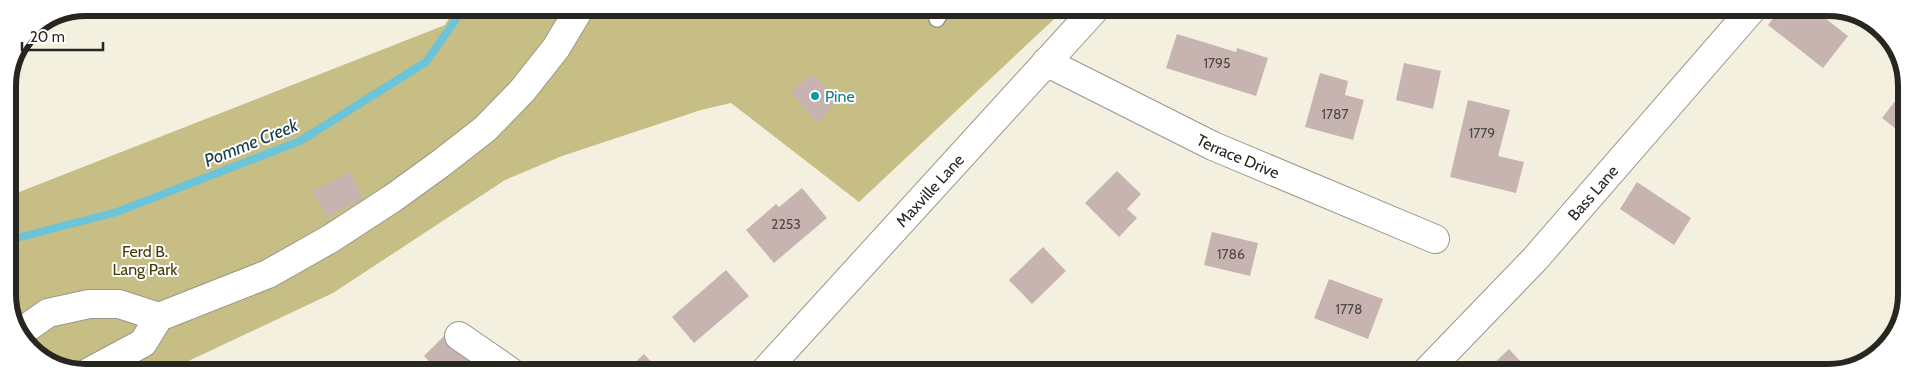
<svg xmlns="http://www.w3.org/2000/svg" width="1914" height="380" font-family="Cabin,sans-serif">
<style>
.green{fill:#c7be85}
.lines{fill:none;stroke-linecap:round;stroke-linejoin:round}
.stream{stroke:#6cc4d8;stroke-width:8}
.building{fill:#c7b4b0}
.lane-casing{stroke:#999788;stroke-width:18}
.street-casing{stroke:#999788;stroke-width:30}
.lane{stroke:#fff;stroke-width:15}
.street{stroke:#fff;stroke-width:28}
.culture-dot{fill:#0f9aa8;stroke:#fff;stroke-width:2}
.labels{text-anchor:middle;dominant-baseline:central;stroke-width:4;stroke-linejoin:round;paint-order:stroke}
.number-label{font-size:14px;fill:#4f4a44}
.culture-label{font-size:16px;fill:#0d838f;stroke:#fff;text-anchor:start}
.street-label{font-size:16px;fill:#272620;stroke:#fff}
.park-label{font-size:16px;fill:#443b02;stroke:#fff}
.water-label{font-size:18px;font-style:italic;fill:#123c45;stroke:#fff}
.rim{fill:none;stroke:#272620;stroke-width:6}
</style>
<rect width="100%" height="100%" fill="#f3f0e0"/>
<path class="green" d="M 455,8 L 1066,8 L 859,202 L 731,103 L 701,110 L 562,156 L 505,180 L 333,293 L 165,372 L 75,372 L 34,353 L 10,314 L 9,196 L 445,25 Z"/>
<g class="lines">
<path class="stream" d="M 9,240 L 117,212 L 300,141 L 426,62 L 464,8"/>
</g>
<path class="building" d="M 1781,8 L 1812,8 L 1848,36 L 1823,68 L 1768,25 Z
M 1177,34 L 1236,52 L 1237,48 L 1268,58 L 1256,96 L 1166,68 Z
M 1404,63 L 1441,71 L 1433,109 L 1396,100 Z
M 1320,73 L 1348,81 L 1345,95 L 1364,100 L 1353,140 L 1305,127 Z
M 812,74 L 840,100 L 818,123 L 791,93 Z
M 1905,88 L 1905,136 L 1882,118 Z
M 1468,100 L 1510,110 L 1498,156 L 1524,162 L 1516,193 L 1450,177 Z
M 1117,171 L 1141,194 L 1127,209 L 1137,218 L 1119,237 L 1085,203 Z
M 350,172 L 363,198 L 327,217 L 313,191 Z
M 1637,182 L 1691,218 L 1674,245 L 1620,209 Z
M 802,188 L 827,218 L 774,263 L 746,230 L 776,204 L 779,207 Z
M 1212,232 L 1258,243 L 1250,276 L 1204,265 Z
M 1043,247 L 1066,271 L 1032,304 L 1009,280 Z
M 726,270 L 749,296 L 694,343 L 672,317 Z
M 1329,279 L 1383,299 L 1368,339 L 1314,318 Z
M 447,333 L 482,370 L 479,372 L 439,372 L 424,356 Z
M 1509,349 L 1530,372 L 1485,372 Z
M 644,354 L 661,372 L 625,372 Z"/>
<g class="lines">
<defs>
<path id="lane" d="M 937,19 L 943,8"/>
<g id="street">
<path id="s1" d="M 1046,62 L 1213,146 L 1435,239"/>
<path d="M 21,332 L 48,313 L 89,304 L 119,304 L 159,317"/>
<path d="M 459,336 L 511,372"/>
<path d="M 89,372 L 143,343 L 159,317 L 268,274 L 330,239 L 393,198 L 440,164 L 485,129 L 522,91 L 556,48 L 580,8"/>
<path id="s2" d="M 764,372 L 1096,8"/>
<path id="s3" d="M 1426,372 L 1535,259 L 1753,8"/>
</g>
</defs>
<use href="#lane" class="lane-casing"/>
<use href="#street" class="street-casing"/>
<use href="#lane" class="lane"/>
<use href="#street" class="street"/>
</g>
<circle class="culture-dot" cx="815" cy="96" r="5"/>
<g class="labels">
<g class="number-label">
<text x="1217" y="63">1795</text>
<text x="1335" y="114">1787</text>
<text x="1482" y="133">1779</text>
<text x="786" y="224">2253</text>
<text x="1231" y="254">1786</text>
<text x="1349" y="309">1778</text>
</g>
<g class="culture-label">
<text x="825" y="96">Pine</text>
</g>
<g class="street-label">
<text stroke="none"><textPath href="#s1" startOffset="214">Terrace Drive</textPath></text>
<text stroke="none"><textPath href="#s2" startOffset="246">Maxville Lane</textPath></text>
<text stroke="none"><textPath href="#s3" startOffset="245">Bass Lane</textPath></text>
</g>
<g class="park-label">
<text x="145" y="251">Ferd B.<tspan x="145" dy="18">Lang Park</tspan></text>
</g>
<g class="water-label">
<text transform="translate(251 143) rotate(-22)">Pomme Creek</text>
</g>
</g>
<path d="M0 0H1914V380H0ZM86 16H1828A70 70 0 0 1 1898 86V294A70 70 0 0 1 1828 364H86A70 70 0 0 1 16 294V86A70 70 0 0 1 86 16Z" fill="#fff" fill-rule="evenodd"/>
<path class="rim" d="M86 16H1828A70 70 0 0 1 1898 86V294A70 70 0 0 1 1828 364H86A70 70 0 0 1 16 294V86A70 70 0 0 1 86 16Z"/>
<path d="M22 42v8h81v-8" fill="none" stroke="#272620" stroke-width="2.5"/>
<text x="30" y="42" font-size="15" fill="#272620" stroke="#ffffff" stroke-width="4" paint-order="stroke">20 m</text>
</svg>
